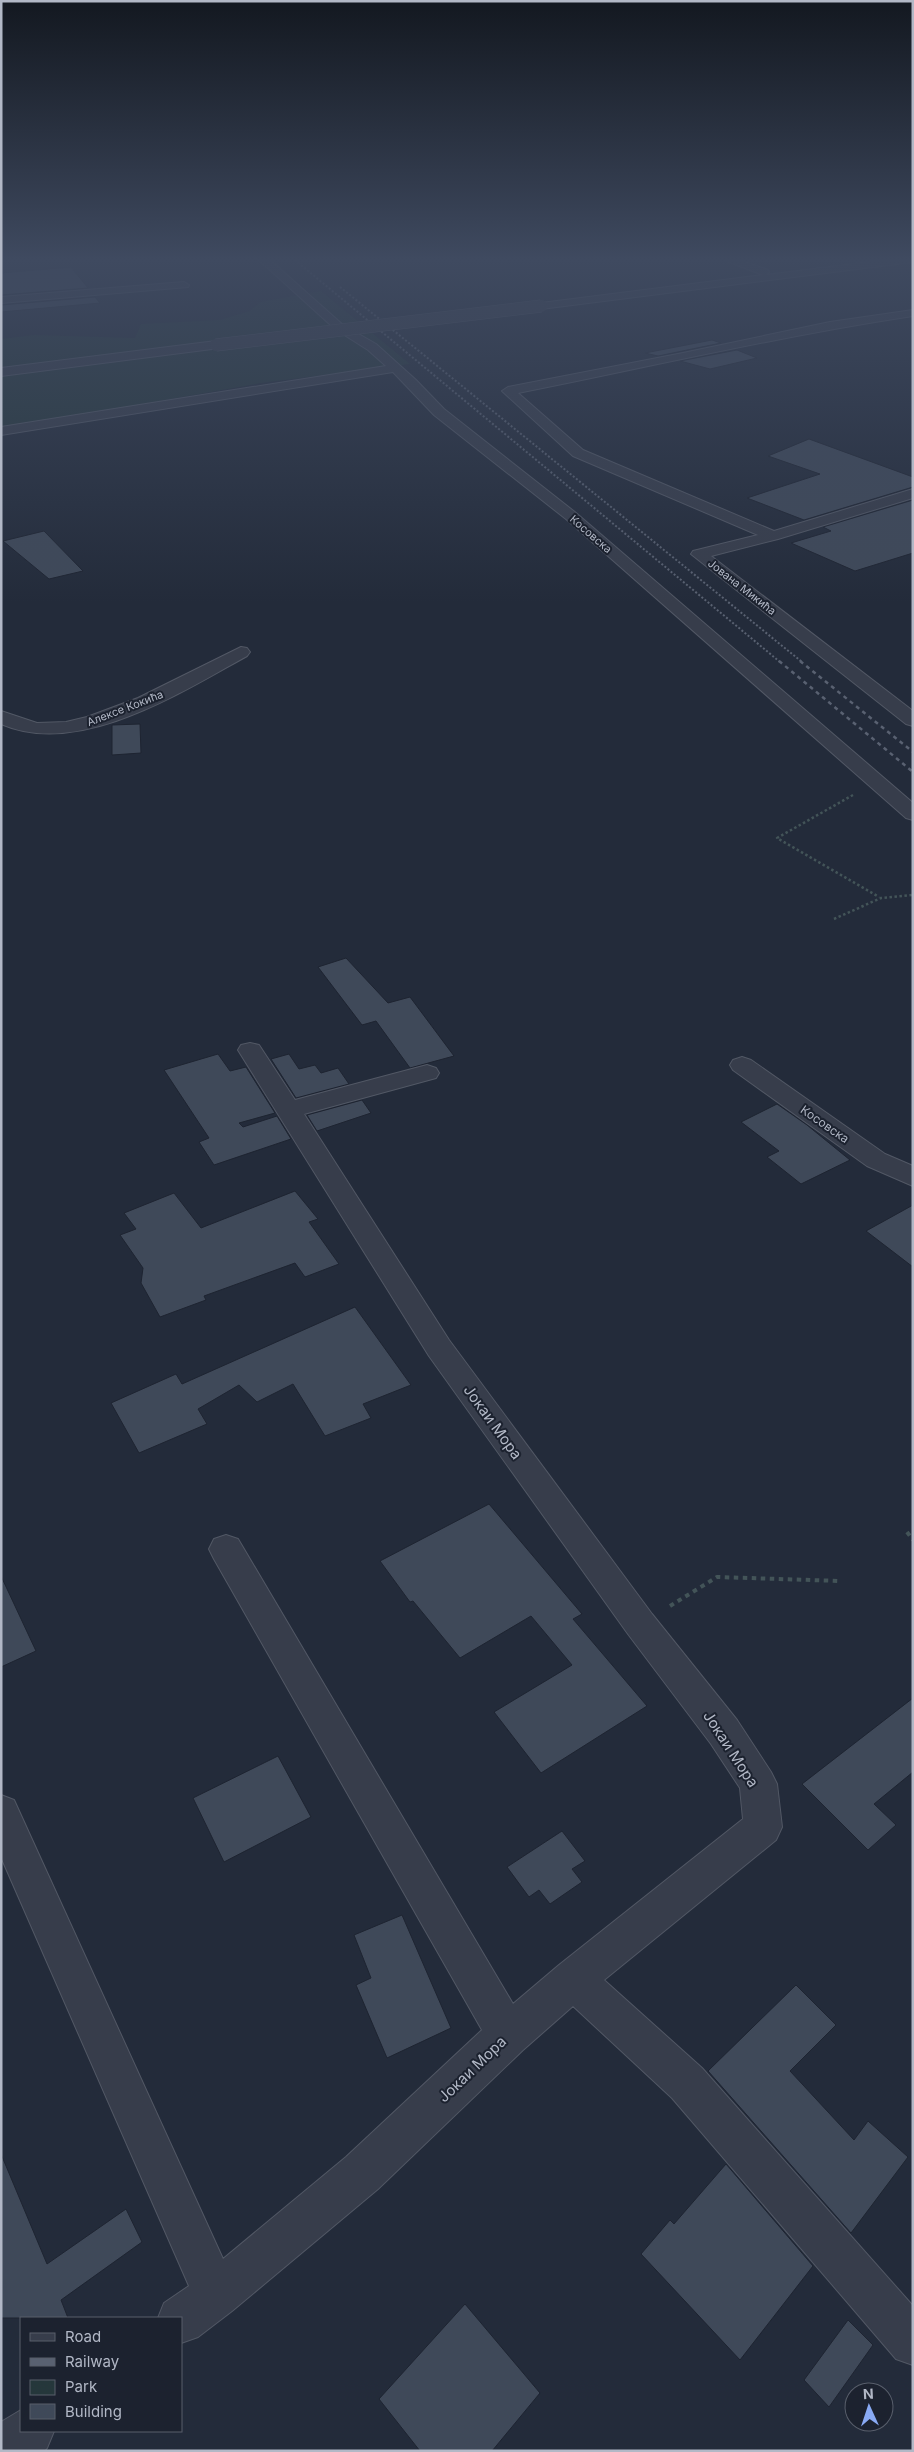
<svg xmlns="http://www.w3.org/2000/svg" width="914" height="2452" font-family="Inter,sans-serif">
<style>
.green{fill:#25373b}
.building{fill:#3f4959;stroke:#1e2431}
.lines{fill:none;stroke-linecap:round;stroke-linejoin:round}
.street-casing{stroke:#525865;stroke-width:2}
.path-far1{stroke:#435458;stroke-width:2.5;stroke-dasharray:2.5 2.5;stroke-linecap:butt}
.path{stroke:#435458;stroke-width:4;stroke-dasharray:4.5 4.5;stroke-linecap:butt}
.street{fill:#373d4b;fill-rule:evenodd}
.rail-far1{stroke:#596171;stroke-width:2;stroke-dasharray:2 2;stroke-linecap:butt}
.rail{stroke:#596171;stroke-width:2.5;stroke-dasharray:4 4;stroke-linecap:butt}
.street-bridge-casing{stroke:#525865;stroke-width:13;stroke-linecap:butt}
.street-bridge{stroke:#373d4b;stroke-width:12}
.labels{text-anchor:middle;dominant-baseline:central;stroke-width:4;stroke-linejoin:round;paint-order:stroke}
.far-street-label{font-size:11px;fill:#b2b8c6;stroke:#1c222f}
.street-label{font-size:12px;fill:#b2b8c6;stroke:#1c222f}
.near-street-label{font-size:15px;fill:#b2b8c6;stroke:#1c222f}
</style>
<rect width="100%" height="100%" fill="#232b3a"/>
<path class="green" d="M 321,291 L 410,364 L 261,383 L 1,429 L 1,339 L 34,335 L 135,338 L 141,324 L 220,320 L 250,311 L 260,302 Z"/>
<path class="building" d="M 71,267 L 88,288 L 1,295 L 1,273 Z
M 95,297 L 100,303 L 1,312 L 1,305 Z
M 712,340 L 721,343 L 658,356 L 645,353 Z
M 737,350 L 757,358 L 710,369 L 680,361 Z
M 809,439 L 913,477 L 913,487 L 804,520 L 747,498 L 820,474 L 768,456 Z
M 913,500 L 913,553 L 855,571 L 791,543 L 831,531 L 823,527 Z
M 44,531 L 83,571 L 49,579 L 3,541 Z
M 140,724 L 141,753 L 112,755 L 112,725 Z
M 346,958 L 388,1003 L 410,997 L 454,1056 L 410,1068 L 376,1021 L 362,1025 L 318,967 Z
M 218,1054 L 230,1071 L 246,1067 L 275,1113 L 239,1123 L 243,1127 L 277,1116 L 291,1139 L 214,1165 L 199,1142 L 209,1138 L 164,1070 Z
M 289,1054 L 299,1069 L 315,1065 L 321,1073 L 338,1068 L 349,1084 L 296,1098 L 271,1059 Z
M 362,1100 L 371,1113 L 317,1131 L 307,1115 Z
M 777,1104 L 807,1125 L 850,1160 L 801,1184 L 767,1157 L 779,1151 L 741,1122 Z
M 295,1191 L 318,1219 L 309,1222 L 339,1264 L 305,1277 L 295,1263 L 204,1296 L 206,1300 L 160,1317 L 141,1283 L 143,1268 L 120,1235 L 136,1229 L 124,1213 L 174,1193 L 201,1228 Z
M 913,1205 L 913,1267 L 866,1231 Z
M 355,1307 L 411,1385 L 363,1404 L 371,1418 L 325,1436 L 293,1384 L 257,1402 L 239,1385 L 198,1409 L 207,1424 L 139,1453 L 111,1403 L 176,1374 L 182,1384 Z
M 489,1504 L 582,1614 L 573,1619 L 647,1706 L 541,1773 L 494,1712 L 572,1665 L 531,1616 L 460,1658 L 413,1601 L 410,1602 L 380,1561 Z
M 1,1576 L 36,1651 L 1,1667 Z
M 913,1698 L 913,1772 L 874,1804 L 896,1825 L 868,1850 L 802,1784 Z
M 278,1756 L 311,1817 L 224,1862 L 193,1798 Z
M 562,1831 L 585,1861 L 572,1869 L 582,1882 L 550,1904 L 539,1890 L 529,1897 L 507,1867 Z
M 402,1915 L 451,2028 L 387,2058 L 356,1985 L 371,1978 L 354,1935 Z
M 796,1985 L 836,2025 L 790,2071 L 854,2140 L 868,2121 L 908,2157 L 851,2233 L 708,2071 Z
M 1,2154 L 47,2264 L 126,2209 L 142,2242 L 61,2300 L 68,2318 L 1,2318 Z
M 726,2164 L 813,2266 L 740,2360 L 641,2254 L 670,2220 L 674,2224 Z
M 465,2304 L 540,2393 L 492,2451 L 420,2451 L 379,2399 Z
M 848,2320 L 873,2345 L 829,2407 L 804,2380 Z"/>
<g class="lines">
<defs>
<path id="street" d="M 259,260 L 270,260 L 343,325 L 376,344 L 416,380 L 444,409 L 576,513 L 913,803 L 913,820 L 906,818 L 566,519 L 434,415 L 393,372 L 1,435 L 1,427 L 386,366 L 368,350 L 335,329 Z
M 724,260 L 739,260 L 768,270 L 769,272 L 766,275 L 885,260 L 913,260 L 913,262 L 541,309 L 535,306 L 541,303 L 763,275 Z
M 184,282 L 189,285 L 188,287 L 1,303 L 1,297 Z
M 913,310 L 913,316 C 780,336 649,367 518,393 L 583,450 L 774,531 L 913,489 L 913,498 L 778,539 L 711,556 L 913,711 L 913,726 L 906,724 L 691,554 L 693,551 L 758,535 L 573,456 L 502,391 L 508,387 L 683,353 L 830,322 Z
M 216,341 L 220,342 L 222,345 L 220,348 L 1,376 L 1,368 Z
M 241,647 L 247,648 L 250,652 L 247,656 C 180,693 79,758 1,724 L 1,711 L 37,723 L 66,722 L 87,717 L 138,698 Z
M 250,1043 L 259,1045 L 295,1100 L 427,1065 L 436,1068 L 439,1073 L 436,1078 L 304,1114 L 449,1340 L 652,1614 L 737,1720 L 771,1772 L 777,1784 L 782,1827 L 776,1840 L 604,1980 L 702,2068 L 913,2306 L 913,2365 L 896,2359 L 672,2098 L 573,2006 L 523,2050 L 378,2189 L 232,2311 L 198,2337 L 181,2343 L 181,2318 L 158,2318 L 164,2303 L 189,2286 L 1,1857 L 1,1795 L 14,1800 L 223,2259 L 346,2157 L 482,2030 L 214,1559 L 209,1549 L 214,1539 L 226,1535 L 238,1539 L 513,2004 L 559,1965 L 743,1819 L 740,1788 L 711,1744 L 628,1634 L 429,1356 L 238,1050 L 241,1045 Z
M 742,1057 L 751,1060 L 885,1154 L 913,1166 L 913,1186 L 867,1166 L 733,1070 L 730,1065 L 733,1060 Z
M 21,2410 L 21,2431 L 54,2431 L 47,2448 L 44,2451 L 1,2451 L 1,2422 Z"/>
</defs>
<use href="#street" class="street-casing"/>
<path class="path-far1" d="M 853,795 L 777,838 L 879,897
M 834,919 L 881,898 L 913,895"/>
<path class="path" d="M 907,1532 L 913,1540
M 670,1606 L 717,1577 L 841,1581"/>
<use href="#street" class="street"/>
<path class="rail-far1" d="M 295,260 L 780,662
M 340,287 L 802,662"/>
<path class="rail" d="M 779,661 L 913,772
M 800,661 L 913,752"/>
<defs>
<path id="street-bridge" d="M 216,345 L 541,306"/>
</defs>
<use href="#street-bridge" class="street-bridge-casing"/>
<use href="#street-bridge" class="street-bridge"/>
</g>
<linearGradient id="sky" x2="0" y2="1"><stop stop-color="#131820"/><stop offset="0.43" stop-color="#3f4a60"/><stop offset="1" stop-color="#3f4a60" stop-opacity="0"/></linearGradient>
<rect width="914" height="603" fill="url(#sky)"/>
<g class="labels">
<g class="far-street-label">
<text transform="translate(591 534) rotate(41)">Косовска</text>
<text transform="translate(742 587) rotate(38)">Јована Микића</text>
<text transform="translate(125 708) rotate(-21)">Алексе Кокића</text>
</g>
<g class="street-label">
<text transform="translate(825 1124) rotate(35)">Косовска</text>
</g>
<g class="near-street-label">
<text transform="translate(493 1422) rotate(54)">Јокаи Мора</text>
<text transform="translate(731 1749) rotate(57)">Јокаи Мора</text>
<text transform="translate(472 2069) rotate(-44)">Јокаи Мора</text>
</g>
</g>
<rect width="914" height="2452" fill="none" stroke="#b2b8c6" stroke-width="5"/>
<rect x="20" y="2317" width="162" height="115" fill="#1c222f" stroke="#585e6b"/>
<rect x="30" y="2333" width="25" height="8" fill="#373d4b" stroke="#585e6b"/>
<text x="65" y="2342" font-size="15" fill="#b2b8c6">Road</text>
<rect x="30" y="2358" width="25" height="8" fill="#596171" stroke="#585e6b"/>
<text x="65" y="2367" font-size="15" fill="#b2b8c6">Railway</text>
<rect x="30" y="2380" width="25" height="15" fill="#25373b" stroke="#585e6b"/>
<text x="65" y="2392" font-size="15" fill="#b2b8c6">Park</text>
<rect x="30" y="2404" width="25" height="15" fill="#3f4959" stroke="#585e6b"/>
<text x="65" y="2417" font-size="15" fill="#b2b8c6">Building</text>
<g transform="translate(869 2407) rotate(357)"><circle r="24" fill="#1c222f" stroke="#585e6b"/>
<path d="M0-4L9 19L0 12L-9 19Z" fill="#89aaf4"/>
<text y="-8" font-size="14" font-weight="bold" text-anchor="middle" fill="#b2b8c6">N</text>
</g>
</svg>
